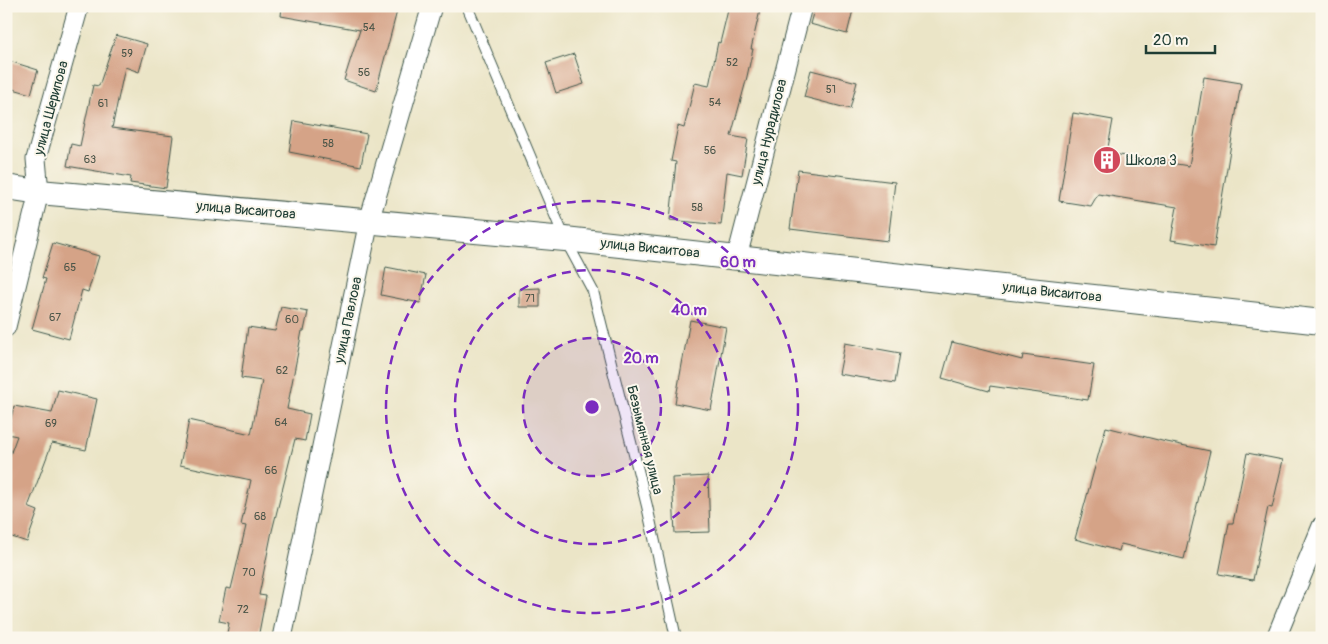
<svg xmlns="http://www.w3.org/2000/svg" width="1328" height="644" font-family="Pangolin,sans-serif">
<style>
.building{fill:#d5a387}
.lines{fill:none;stroke-linecap:round;stroke-linejoin:round}
.service-casing{stroke:#3e564a;stroke-width:12}
.minor-casing{stroke:#3e564a;stroke-width:21}
.tertiary-casing{stroke:#3e564a;stroke-width:26}
.service{stroke:#fff;stroke-width:10}
.minor{stroke:#fff;stroke-width:19}
.tertiary{stroke:#fff;stroke-width:24}
.ring{fill:none;stroke:#7b2cbf;stroke-width:2.5;stroke-dasharray:9 6}
.labels{text-anchor:middle;dominant-baseline:central;stroke-width:4;stroke-linejoin:round;paint-order:stroke}
.number-label{font-size:11px;fill:#4c5649}
.street-label{font-size:14px;fill:#1f3d34;stroke:#fbf7ec}
.poi-label{font-size:14px;fill:#1f3d34;stroke:#fbf7ec;text-anchor:start}
.centre{fill:#7b2cbf;stroke:#fbf7ec;stroke-width:2.5}
.ring-label{font-size:15px;text-anchor:middle;font-weight:bold;fill:#7b2cbf;stroke:#fbf7ec;stroke-width:4;stroke-linejoin:round;paint-order:stroke}
</style>
<rect width="100%" height="100%" fill="#fbf7ec"/>
<filter id="ink" filterUnits="userSpaceOnUse"><feTurbulence type="fractalNoise" baseFrequency=".02" numOctaves="2"/><feDisplacementMap in="SourceGraphic" scale="10" xChannelSelector="R" yChannelSelector="G"/><feConvolveMatrix kernelMatrix="1 2 1 2 8 2 1 2 1" color-interpolation-filters="sRGB"/></filter>
<filter id="wash" filterUnits="userSpaceOnUse"><feTurbulence type="fractalNoise" baseFrequency=".0096" numOctaves="4" result="noise"/><feDisplacementMap in="SourceGraphic" scale="20" xChannelSelector="R" yChannelSelector="G"/><feGaussianBlur stdDeviation="1.12" result="paint"/><feColorMatrix in="noise" values="0 0 0 0 0 0 0 0 0 0 0 0 0 0 0 0 0 1.4 0 .05"/><feComposite in="paint" operator="in"/></filter>
<g filter="url(#wash)">
<rect width="100%" height="100%" fill="#ebe5c7"/>
<g id="blocks">
<path class="building" d="M 282,6 L 368,6 L 397,11 L 376,91 L 344,80 L 360,30 L 281,16 Z
M 729,6 L 761,6 L 751,49 L 753,49 L 746,81 L 731,136 L 748,139 L 742,175 L 727,172 L 721,225 L 670,220 L 676,162 L 671,161 L 678,126 L 684,128 L 695,83 L 709,86 L 718,42 L 720,43 Z
M 815,6 L 854,6 L 847,34 L 810,24 Z
M 116,35 L 147,44 L 139,72 L 125,67 L 112,128 L 173,136 L 166,188 L 130,183 L 131,177 L 67,166 L 71,144 L 80,146 L 93,85 L 99,86 Z
M 574,54 L 584,84 L 556,93 L 546,63 Z
M 6,60 L 38,70 L 31,94 L 6,87 Z
M 811,70 L 857,82 L 850,109 L 804,97 Z
M 1204,77 L 1241,83 L 1214,247 L 1171,240 L 1177,207 L 1098,194 L 1091,206 L 1059,201 L 1073,113 L 1113,120 L 1107,153 L 1189,166 Z
M 294,121 L 367,134 L 361,166 L 289,152 Z
M 798,170 L 895,182 L 888,241 L 790,229 Z
M 53,243 L 99,256 L 88,292 L 82,290 L 69,339 L 32,329 L 46,279 L 42,278 Z
M 386,267 L 426,275 L 420,303 L 381,295 Z
M 540,288 L 540,307 L 519,307 L 519,289 Z
M 281,307 L 308,312 L 304,331 L 302,331 L 287,409 L 310,414 L 305,441 L 295,439 L 272,531 L 259,595 L 266,596 L 258,638 L 226,638 L 229,623 L 219,621 L 226,588 L 231,589 L 246,526 L 241,525 L 251,480 L 180,465 L 189,420 L 251,434 L 262,381 L 241,378 L 248,327 L 275,331 Z
M 690,320 L 726,327 L 711,410 L 675,403 Z
M 952,342 L 1022,360 L 1023,355 L 1094,365 L 1088,400 L 990,386 L 989,391 L 942,378 Z
M 845,343 L 900,353 L 895,383 L 839,374 Z
M 58,390 L 97,399 L 86,450 L 52,443 L 28,507 L 38,511 L 27,542 L 6,535 L 6,466 L 17,436 L 7,434 L 14,406 L 52,413 Z
M 1106,427 L 1162,441 L 1210,451 L 1184,559 L 1121,544 L 1119,551 L 1075,539 Z
M 1247,453 L 1283,460 L 1272,508 L 1268,507 L 1253,580 L 1219,574 L 1229,523 L 1233,523 Z
M 708,476 L 710,532 L 675,533 L 672,478 Z"/>
</g>
</g>
<g filter="url(#ink)">
<use href="#blocks" fill-opacity="0" stroke="#3e564a" stroke-width="1"/>
<g class="lines">
<defs>
<path id="service" d="M 467,6 L 565,239 L 593,291 L 647,506 L 676,638"/>
<path id="minor" d="M 737,257 L 802,6
M 6,327 L 39,192 L 36,159 L 79,6
M 282,638 L 369,221 L 432,6
M 1276,638 L 1322,526"/>
<path id="tertiary" d="M 6,187 L 39,192 L 565,239 L 1322,322"/>
</defs>
<use href="#service" class="service-casing"/>
<use href="#minor" class="minor-casing"/>
<use href="#tertiary" class="tertiary-casing"/>
<use href="#service" class="service"/>
<use href="#minor" class="minor"/>
<use href="#tertiary" class="tertiary"/>
</g>
</g>
<circle cx="592" cy="407" r="69" fill="#7b2cbf" fill-opacity=".12"/>
<g class="ring">
<circle cx="592" cy="407" r="69"/>
<circle cx="592" cy="407" r="137"/>
<circle cx="592" cy="407" r="206"/>
</g>
<defs>
<symbol id="building-disc" viewBox="-11 -11 22 22"><circle r="9.5" fill="#d1495b" stroke="#fbf7ec"/><path d="M-4-6H4V6H1V3H-1V6H-4ZM-2.5-4.3h1.7v1.8h-1.7ZM.8-4.3h1.7v1.8H.8ZM-2.5-1h1.7V.8h-1.7ZM.8-1h1.7V.8H.8Z" fill="#fff"/></symbol>
</defs>
<g fill-rule="evenodd">
<use href="#building-disc" x="1091" y="144" width="32" height="32"/>
</g>
<g class="labels">
<g class="number-label">
<text x="369" y="27">54</text>
<text x="127" y="53">59</text>
<text x="732" y="62">52</text>
<text x="364" y="72">56</text>
<text x="831" y="89">51</text>
<text x="715" y="102">54</text>
<text x="103" y="103">61</text>
<text x="328" y="143">58</text>
<text x="710" y="150">56</text>
<text x="90" y="159">63</text>
<text x="697" y="207">58</text>
<text x="70" y="267">65</text>
<text x="530" y="298">71</text>
<text x="55" y="317">67</text>
<text x="292" y="319">60</text>
<text x="282" y="370">62</text>
<text x="281" y="422">64</text>
<text x="51" y="423">69</text>
<text x="271" y="470">66</text>
<text x="260" y="516">68</text>
<text x="249" y="572">70</text>
<text x="243" y="609">72</text>
</g>
<g class="street-label">
<text transform="translate(51 108) rotate(-75)">улица Шерипова</text>
<text transform="translate(769 132) rotate(-76)">улица Нурадилова</text>
<text transform="translate(246 210) rotate(5)">улица Висаитова</text>
<text transform="translate(650 248) rotate(6)">улица Висаитова</text>
<text transform="translate(1052 292) rotate(6)">улица Висаитова</text>
<text transform="translate(348 320) rotate(-78)">улица Павлова</text>
<text transform="translate(645 440) rotate(76)">Безымянная улица</text>
</g>
<g class="poi-label">
<text x="1126" y="160">Школа 3</text>
</g>
</g>
<circle cx="592" cy="407" r="8" class="centre"/>
<g class="ring-label">
<text x="738" y="267">60 m</text>
<text x="689" y="315">40 m</text>
<text x="641" y="363">20 m</text>
</g>
<rect width="1328" height="644" fill="none" stroke="#fbf7ec" stroke-width="25"/>
<path d="M1146 45v8h69v-8" fill="none" stroke="#1f3d34" stroke-width="2.5"/>
<text x="1153" y="45" font-size="15" fill="#1f3d34" stroke="#fbf7ec" stroke-width="4" paint-order="stroke">20 m</text>
</svg>
